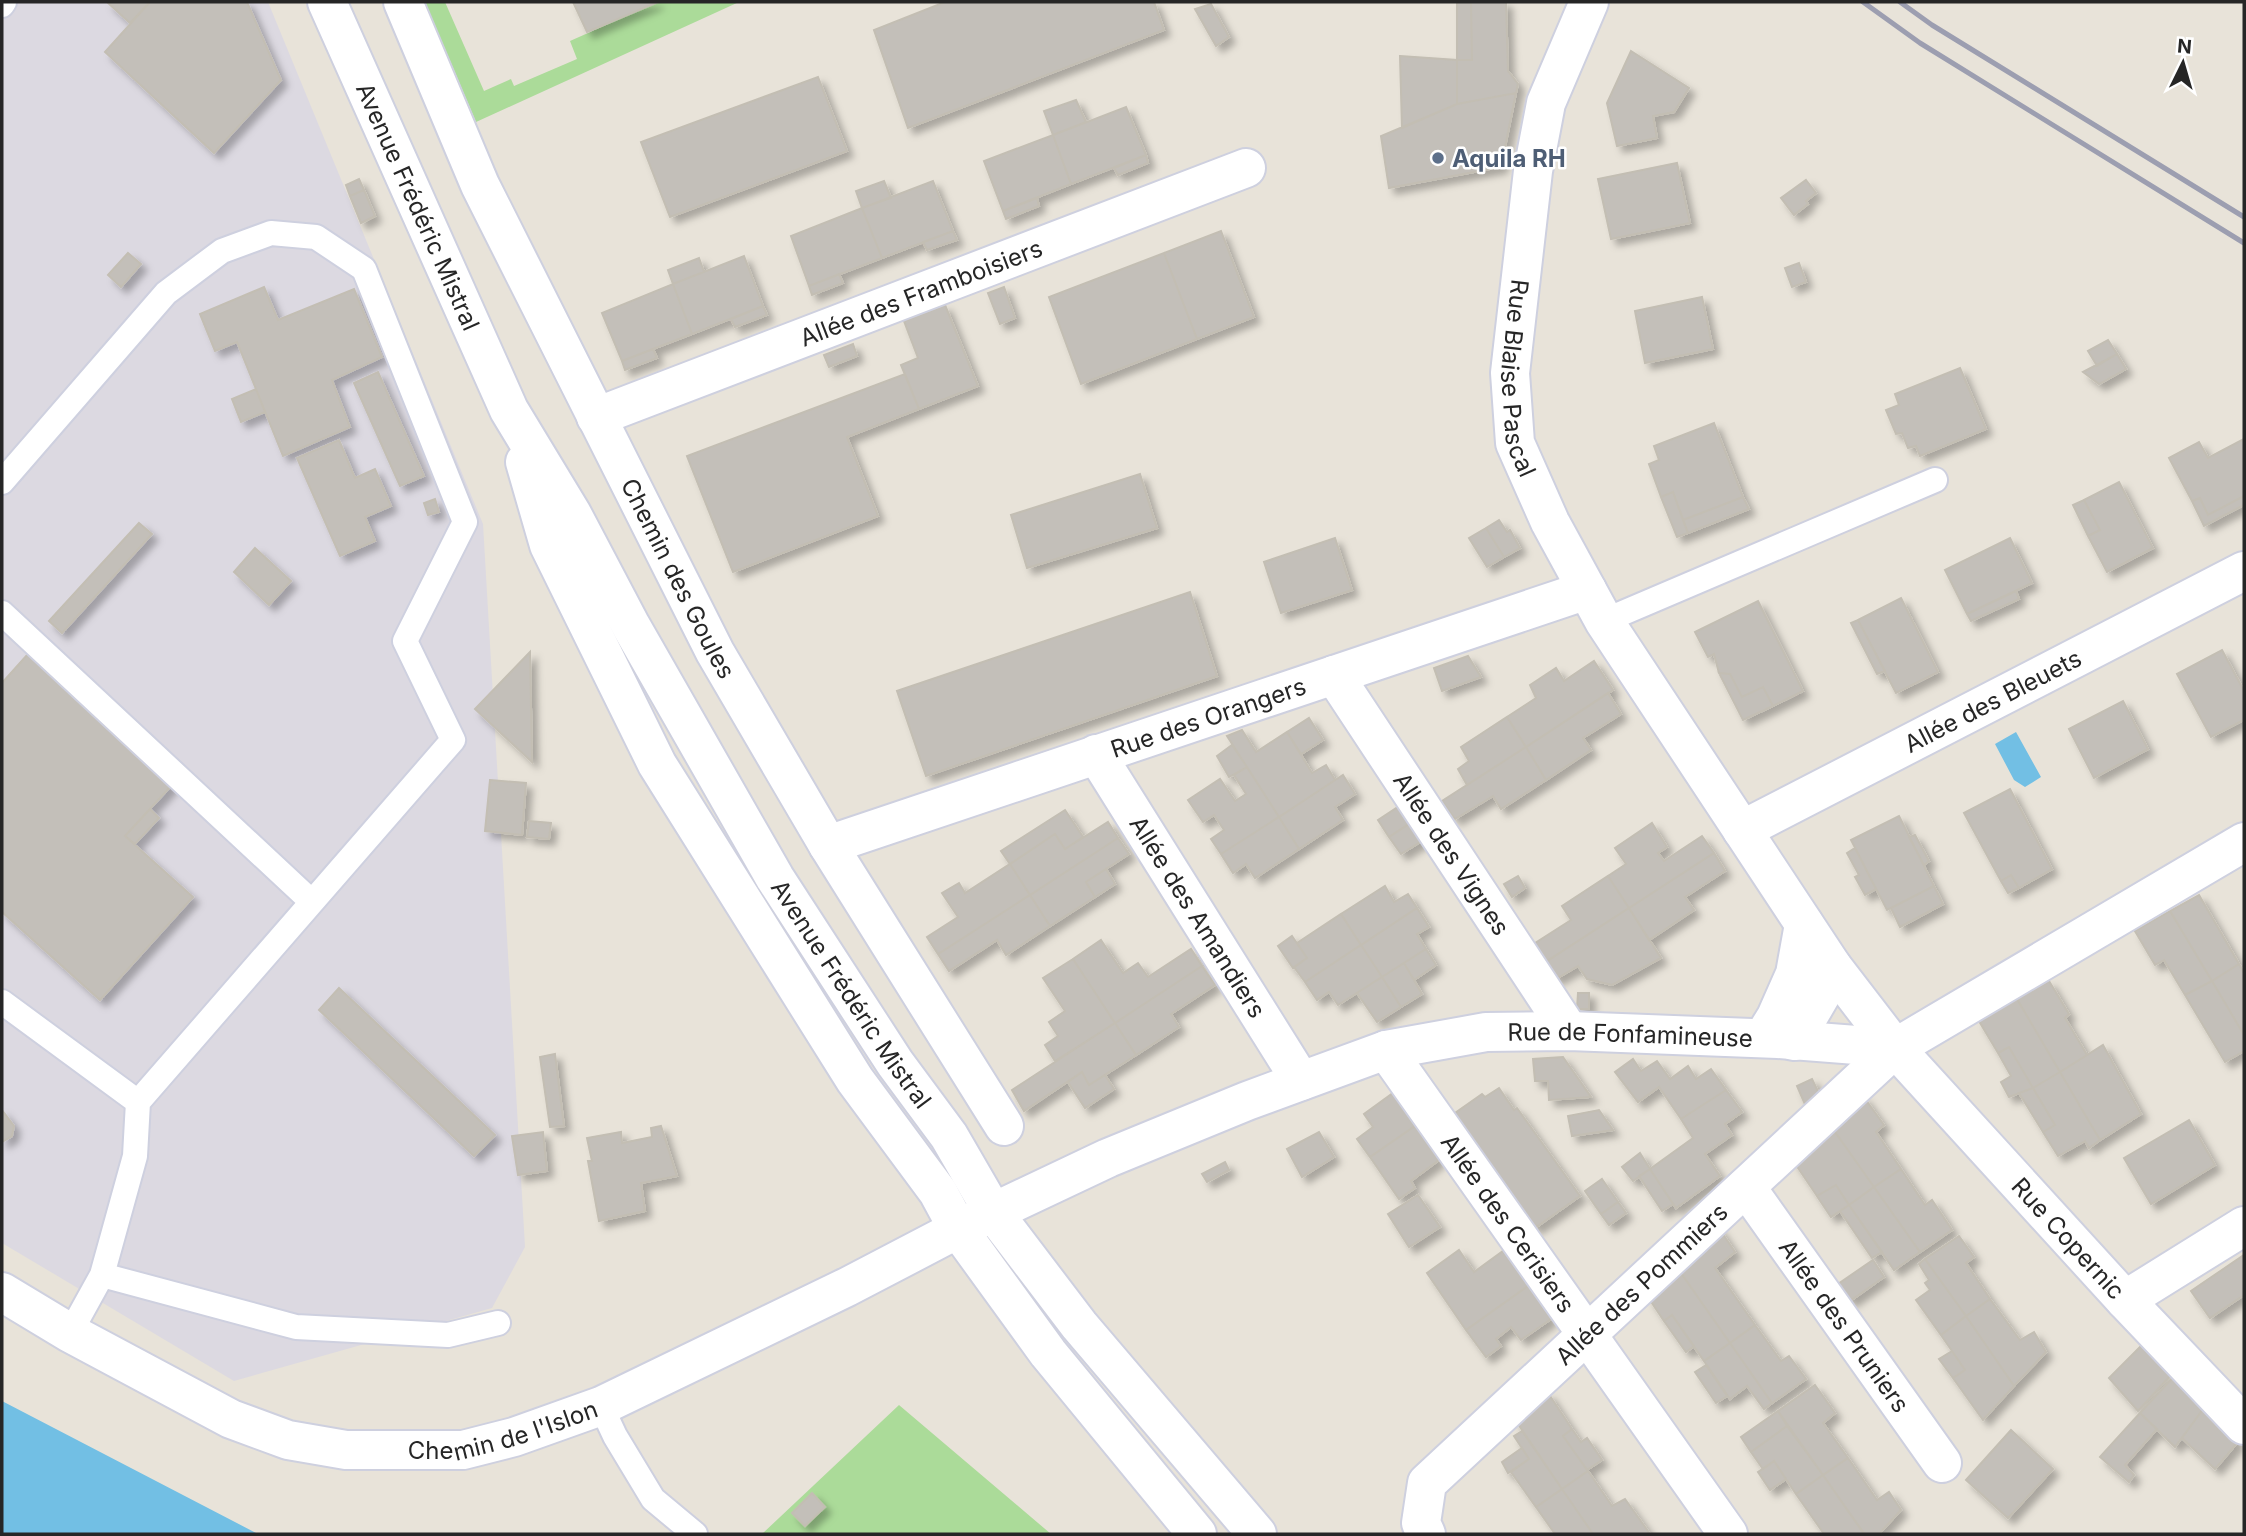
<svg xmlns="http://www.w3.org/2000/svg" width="2246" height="1536" font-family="Inter,sans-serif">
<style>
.industrial{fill:#dcd9e1}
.green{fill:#abdb99}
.water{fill:#72bfe4}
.building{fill:#c3bfb9;stroke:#c3beb3;stroke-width:2;filter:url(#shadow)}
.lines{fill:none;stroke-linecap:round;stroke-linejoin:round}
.lane-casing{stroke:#ced0df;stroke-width:28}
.street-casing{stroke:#ced0df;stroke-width:42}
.secondary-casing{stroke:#ced0df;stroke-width:42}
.lane{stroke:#fff;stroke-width:24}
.street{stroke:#fff;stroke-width:38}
.secondary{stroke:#fff;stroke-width:38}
.rail{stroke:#9c9eb0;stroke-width:5}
.service-dot{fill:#5c6f8a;stroke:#fff;stroke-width:2.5}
.labels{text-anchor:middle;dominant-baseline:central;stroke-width:5;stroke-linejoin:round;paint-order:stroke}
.service-label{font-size:24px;font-weight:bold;fill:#4e5e75;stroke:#fff;text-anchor:start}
.street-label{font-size:24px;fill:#262626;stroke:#fff}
</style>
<defs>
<filter id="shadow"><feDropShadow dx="6" dy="6" stdDeviation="3.5" flood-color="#0004"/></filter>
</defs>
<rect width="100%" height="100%" fill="#e8e3d9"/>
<path class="industrial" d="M 2,2 L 268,2 L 483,524 L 525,1247 L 492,1308 L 234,1381 L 2,1243 Z"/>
<path class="green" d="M 425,2 L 445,2 L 484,91 L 511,79 L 514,86 L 577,59 L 570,41 L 658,2 L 739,2 L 476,122 Z
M 899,1405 L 1051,1534 L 762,1534 Z"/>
<path class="water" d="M 2016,732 L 2041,777 L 2025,787 L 2014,780 L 1995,744 Z
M 2,1401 L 258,1534 L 2,1534 Z"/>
<path class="building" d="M 107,2 L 150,2 L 130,23 Z
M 150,2 L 247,2 L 281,80 L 214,153 L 105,52 Z
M 573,2 L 658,2 L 587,32 Z
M 945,2 L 1154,2 L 1164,30 L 908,128 L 874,30 Z
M 1457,2 L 1471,2 L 1472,60 L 1457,60 Z
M 1471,2 L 1506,2 L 1508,71 L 1518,84 L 1516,93 L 1457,104 L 1457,60 L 1472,60 Z
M 1211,4 L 1229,37 L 1216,46 L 1195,9 Z
M 1631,51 L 1689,88 L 1674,112 L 1653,116 L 1657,138 L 1617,146 L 1607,103 Z
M 1400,56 L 1457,60 L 1457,104 L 1402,128 Z
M 818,77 L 847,151 L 670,217 L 641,142 Z
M 1516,93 L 1501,167 L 1389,188 L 1381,136 L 1457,104 Z
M 1076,100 L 1086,122 L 1053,135 L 1044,111 Z
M 1126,107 L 1146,155 L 1071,184 L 1053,135 Z
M 1053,135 L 1071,184 L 1003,211 L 984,161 Z
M 1146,155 L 1148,163 L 1118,175 L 1114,168 Z
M 1677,163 L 1690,223 L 1611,239 L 1598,179 Z
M 359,179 L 364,190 L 350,196 L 346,185 Z
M 1806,180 L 1816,193 L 1806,201 L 1808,204 L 1794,215 L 1781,198 Z
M 884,181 L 891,198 L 862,208 L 856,191 Z
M 933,181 L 953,231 L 882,258 L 862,208 Z
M 364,190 L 375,216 L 361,223 L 350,196 Z
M 1037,198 L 1039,206 L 1006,219 L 1003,211 Z
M 862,208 L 882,258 L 809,286 L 791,236 Z
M 953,231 L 957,240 L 927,250 L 923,242 Z
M 1221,231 L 1254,317 L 1197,339 L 1164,253 Z
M 128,253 L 141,264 L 121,287 L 108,275 Z
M 1164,253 L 1197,339 L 1081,384 L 1049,297 Z
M 744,256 L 763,306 L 692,334 L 673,284 Z
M 699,258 L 704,272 L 673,284 L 668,270 Z
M 1799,263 L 1806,282 L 1792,287 L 1785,268 Z
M 839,274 L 843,283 L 812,295 L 809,286 Z
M 673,284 L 692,334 L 622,361 L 602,313 Z
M 264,287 L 278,320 L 354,289 L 382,357 L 332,380 L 350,427 L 283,456 L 237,342 L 215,351 L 200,314 Z
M 1004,287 L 1015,318 L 1000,324 L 988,293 Z
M 1702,297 L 1713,349 L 1645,363 L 1635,311 Z
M 945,305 L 978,386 L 919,409 L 901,365 L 918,358 L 904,321 Z
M 763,306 L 767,315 L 735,327 L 731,319 Z
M 2108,340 L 2117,354 L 2097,366 L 2088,351 Z
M 853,344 L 857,356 L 829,367 L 824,355 Z
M 653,349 L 657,358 L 625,370 L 622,361 Z
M 2117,354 L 2126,369 L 2099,384 L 2083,372 Z
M 1960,368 L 1986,429 L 1920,456 L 1916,446 L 1908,448 L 1902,433 L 1896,434 L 1886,410 L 1899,405 L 1895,394 Z
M 378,372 L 424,476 L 400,486 L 354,383 Z
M 905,374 L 919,409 L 847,437 L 878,516 L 733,572 L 687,456 Z
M 256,389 L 265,412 L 241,422 L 232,399 Z
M 1714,423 L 1743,497 L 1683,520 L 1673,492 L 1661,497 L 1649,464 L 1659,460 L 1654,446 Z
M 2244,439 L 2244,496 L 2208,515 L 2200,498 L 2192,501 L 2169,458 L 2199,442 L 2208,458 Z
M 339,440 L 355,478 L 375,469 L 391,506 L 365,517 L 375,541 L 340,556 L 297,458 Z
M 1140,474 L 1157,528 L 1027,568 L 1011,515 Z
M 2119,482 L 2153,548 L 2107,572 L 2088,536 L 2100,530 L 2084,500 Z
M 1673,492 L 1688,533 L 1677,537 L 1661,497 Z
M 2244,496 L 2244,505 L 2204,526 L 2192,501 L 2200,498 L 2208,515 Z
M 1743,497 L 1749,509 L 1688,533 L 1683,520 Z
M 435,499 L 439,512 L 428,515 L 424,503 Z
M 2084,500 L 2100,530 L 2088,536 L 2073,505 Z
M 1499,520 L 1507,532 L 1510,530 L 1520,548 L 1504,557 L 1486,528 Z
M 139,523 L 152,534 L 62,633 L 49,621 Z
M 1486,528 L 1504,557 L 1487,567 L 1469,538 Z
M 1335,538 L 1352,590 L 1281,613 L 1264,562 Z
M 2010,538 L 2032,583 L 1967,614 L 1945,570 Z
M 255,548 L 291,581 L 269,605 L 234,572 Z
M 2016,591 L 2019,599 L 1971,621 L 1967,614 Z
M 1190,592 L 1217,676 L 926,776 L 897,691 Z
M 1901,598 L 1938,672 L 1896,693 L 1858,620 Z
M 1758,601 L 1803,691 L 1773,706 L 1763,687 L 1742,697 L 1730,674 L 1719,673 L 1714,654 L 1708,657 L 1695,632 Z
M 1858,620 L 1885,671 L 1877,674 L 1851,623 Z
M 2222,650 L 2244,691 L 2244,720 L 2211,737 L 2177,674 Z
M 530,652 L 532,762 L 475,709 Z
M 28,654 L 172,785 L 125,836 L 193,897 L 100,1000 L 2,912 L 2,683 Z
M 1468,656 L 1481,677 L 1442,691 L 1434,668 Z
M 1594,661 L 1613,690 L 1526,747 L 1507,717 L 1536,698 L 1530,685 L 1556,668 L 1564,681 Z
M 1719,673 L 1730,674 L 1742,697 L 1763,687 L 1773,706 L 1743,720 Z
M 1608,693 L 1621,714 L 1583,738 L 1591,750 L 1546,780 L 1526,747 Z
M 2123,701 L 2148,749 L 2094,778 L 2069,729 Z
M 1507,717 L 1526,747 L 1467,785 L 1458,769 L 1469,761 L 1461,747 Z
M 1309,718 L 1323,740 L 1301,754 L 1287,732 Z
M 1242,730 L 1256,752 L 1287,732 L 1312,773 L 1326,765 L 1335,780 L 1279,817 L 1227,736 Z
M 1232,745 L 1247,767 L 1229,777 L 1217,756 Z
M 1526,747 L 1546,780 L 1501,809 L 1493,796 L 1455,819 L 1442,801 Z
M 1247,767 L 1279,817 L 1221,854 L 1211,839 L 1224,830 L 1214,815 L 1203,822 L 1188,800 L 1220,779 L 1235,801 L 1246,794 L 1234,775 Z
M 1343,775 L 1355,794 L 1335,807 L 1343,820 L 1299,849 L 1279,817 Z
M 490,780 L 526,783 L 522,835 L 485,831 Z
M 2010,789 L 2052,869 L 2019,888 L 2011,875 L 2001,881 L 1964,813 Z
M 1407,801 L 1418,818 L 1389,837 L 1378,820 Z
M 150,809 L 159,818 L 135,844 L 125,836 Z
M 1065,810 L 1083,837 L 1065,849 L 1055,834 L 1010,864 L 1001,851 Z
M 1899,816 L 1934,886 L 1887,910 L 1851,840 Z
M 1279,817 L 1299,849 L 1255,878 L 1246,864 L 1233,873 L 1221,854 Z
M 1418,818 L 1430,836 L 1401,854 L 1389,837 Z
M 529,821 L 551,823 L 549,839 L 527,837 Z
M 1108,822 L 1118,838 L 1030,895 L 1010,864 L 1055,834 L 1065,849 Z
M 1652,823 L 1667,847 L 1658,853 L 1664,861 L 1702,836 L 1714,853 L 1629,908 L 1608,876 L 1626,864 L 1615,848 Z
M 1915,835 L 1929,861 L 1924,865 L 1909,837 Z
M 1118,838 L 1129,854 L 1086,882 L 1095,897 L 1050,926 L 1030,895 Z
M 1855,848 L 1876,889 L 1865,895 L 1855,877 L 1859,875 L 1847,853 Z
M 1714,853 L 1725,871 L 1685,897 L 1694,910 L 1649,940 L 1629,908 Z
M 1010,864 L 1030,895 L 938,954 L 927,937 L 958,917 L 942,893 L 959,883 L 965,893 Z
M 1106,869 L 1115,884 L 1095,897 L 1086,882 Z
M 2011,875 L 2019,888 L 2008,893 L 2001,881 Z
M 1518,876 L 1525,888 L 1512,897 L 1504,884 Z
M 1608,876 L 1629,908 L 1544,963 L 1532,945 L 1571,920 L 1562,906 Z
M 1385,886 L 1394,902 L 1408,894 L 1417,908 L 1361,945 L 1341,914 Z
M 1934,886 L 1943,904 L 1900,927 L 1891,908 Z
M 1030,895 L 1050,926 L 1006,955 L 997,940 L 949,971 L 938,954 Z
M 2199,895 L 2239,964 L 2212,981 L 2170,911 Z
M 1417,908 L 1429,927 L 1417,934 L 1426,949 L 1382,977 L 1361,945 Z
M 1629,908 L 1661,958 L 1612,985 L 1587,979 L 1578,966 L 1556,979 L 1544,963 Z
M 2170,911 L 2212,981 L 2185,995 L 2164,960 L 2155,965 L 2135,931 Z
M 1341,914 L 1361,945 L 1305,982 L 1294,967 L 1307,958 L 1297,943 Z
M 1292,936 L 1307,958 L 1293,968 L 1278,946 Z
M 1101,940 L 1123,973 L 1138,963 L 1148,977 L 1191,949 L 1202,966 L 1115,1023 L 1073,959 Z
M 1361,945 L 1382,977 L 1338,1005 L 1329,992 L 1317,1000 L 1305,982 Z
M 1426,949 L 1436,965 L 1414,980 L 1404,963 Z
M 1073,959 L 1115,1023 L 1055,1061 L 1045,1045 L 1058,1036 L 1049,1022 L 1065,1011 L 1043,978 Z
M 1404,963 L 1422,994 L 1401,1007 L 1382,977 Z
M 2239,964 L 2244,973 L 2244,1035 L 2212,981 Z
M 1202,966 L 1215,985 L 1171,1014 L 1179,1027 L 1136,1055 L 1115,1023 Z
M 1382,977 L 1401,1007 L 1377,1022 L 1357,993 Z
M 2049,981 L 2069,1014 L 2065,1018 L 2087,1055 L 2060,1072 L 2017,999 Z
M 2212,981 L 2244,1035 L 2244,1051 L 2225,1062 L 2185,995 Z
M 339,988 L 495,1135 L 474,1156 L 319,1010 Z
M 1578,993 L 1589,993 L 1589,1009 L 1577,1009 Z
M 2017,999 L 2060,1072 L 2033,1088 L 2009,1047 L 1998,1053 L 1979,1021 Z
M 1115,1023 L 1136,1055 L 1089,1085 L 1082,1072 L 1024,1111 L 1012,1090 Z
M 2103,1045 L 2141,1114 L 2100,1140 L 2060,1072 Z
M 2009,1047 L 2033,1088 L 2009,1097 L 2001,1082 L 2011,1076 L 1998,1053 Z
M 555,1054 L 564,1126 L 550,1127 L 540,1057 Z
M 1563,1057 L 1591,1097 L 1549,1100 L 1548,1081 L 1535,1081 L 1533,1059 Z
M 1633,1059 L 1641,1071 L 1657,1061 L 1670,1079 L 1688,1066 L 1696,1079 L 1711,1069 L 1726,1090 L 1681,1119 L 1659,1087 L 1638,1102 L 1615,1072 Z
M 1082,1072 L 1089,1085 L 1105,1075 L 1114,1089 L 1085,1108 L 1068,1082 Z
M 2060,1072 L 2100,1140 L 2089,1148 L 2085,1141 L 2058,1156 L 2043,1132 L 2055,1125 L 2033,1088 Z
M 1812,1079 L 1823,1102 L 1807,1109 L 1797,1086 Z
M 1499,1088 L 1514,1110 L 1517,1108 L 1580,1196 L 1535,1228 L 1455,1113 L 1482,1094 L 1485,1097 Z
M 2033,1088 L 2055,1125 L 2043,1132 L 2019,1093 Z
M 1726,1090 L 1742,1112 L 1725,1124 L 1732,1135 L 1705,1154 L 1720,1176 L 1676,1208 L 1650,1169 L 1693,1138 L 1681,1119 Z
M 1393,1093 L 1415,1126 L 1370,1157 L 1357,1139 L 1373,1127 L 1364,1114 Z
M 1863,1096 L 1884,1125 L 1876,1132 L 1901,1169 L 1874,1187 L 1833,1129 Z
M 2,1110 L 14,1126 L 12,1136 L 2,1142 Z
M 1599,1110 L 1613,1130 L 1572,1136 L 1568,1116 Z
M 2189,1120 L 2215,1165 L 2151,1204 L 2124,1158 Z
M 661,1126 L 677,1176 L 641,1183 L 645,1211 L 599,1221 L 588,1161 L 592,1161 L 587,1138 L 621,1132 L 622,1143 L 652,1137 L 651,1128 Z
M 1415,1126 L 1439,1160 L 1411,1181 L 1415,1188 L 1399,1199 L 1370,1157 Z
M 1833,1129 L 1874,1187 L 1849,1205 L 1836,1185 L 1817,1196 L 1792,1159 Z
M 543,1132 L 547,1171 L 518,1175 L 512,1136 Z
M 1319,1132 L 1334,1157 L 1302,1177 L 1287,1149 Z
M 1640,1153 L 1650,1169 L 1633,1181 L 1622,1167 Z
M 1225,1162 L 1229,1170 L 1207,1182 L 1202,1174 Z
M 1650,1169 L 1673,1204 L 1662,1211 L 1639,1176 Z
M 1901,1169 L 1925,1205 L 1932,1200 L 1952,1230 L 1920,1252 L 1874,1187 Z
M 1602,1179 L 1618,1202 L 1601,1214 L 1585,1191 Z
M 1836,1185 L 1849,1205 L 1831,1217 L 1817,1196 Z
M 1874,1187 L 1920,1252 L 1894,1270 L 1849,1205 Z
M 1418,1195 L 1440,1227 L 1409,1247 L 1388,1214 Z
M 1618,1202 L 1626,1213 L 1609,1225 L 1601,1214 Z
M 1849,1205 L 1882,1252 L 1872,1258 L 1840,1211 Z
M 1718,1227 L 1735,1252 L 1715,1268 L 1755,1325 L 1730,1343 L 1676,1266 Z
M 1959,1236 L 1974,1257 L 1966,1263 L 1990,1299 L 1966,1316 L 1925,1259 Z
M 1459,1250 L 1474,1272 L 1503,1251 L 1528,1286 L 1466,1330 L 1427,1273 Z
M 2244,1255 L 2244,1295 L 2210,1318 L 2191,1291 Z
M 1925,1259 L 1966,1316 L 1941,1335 L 1916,1300 L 1930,1290 L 1925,1283 L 1929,1280 L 1919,1264 Z
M 1873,1260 L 1884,1277 L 1850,1301 L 1838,1284 Z
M 1681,1273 L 1730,1343 L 1704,1361 L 1672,1315 L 1664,1321 L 1648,1297 Z
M 1528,1286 L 1551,1319 L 1521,1340 L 1511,1327 L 1496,1339 L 1501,1346 L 1486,1357 L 1466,1330 Z
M 1990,1299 L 2020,1340 L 2034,1332 L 2046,1352 L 2014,1386 L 1966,1316 Z
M 1672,1315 L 1694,1346 L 1686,1352 L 1664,1321 Z
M 1966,1316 L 2014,1386 L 1983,1420 L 1953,1378 L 1965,1370 L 1941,1335 Z
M 1755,1325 L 1781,1361 L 1789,1356 L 1806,1379 L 1772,1403 L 1730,1343 Z
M 1730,1343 L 1772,1403 L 1764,1409 L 1747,1386 L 1730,1399 L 1704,1361 Z
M 2141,1346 L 2170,1376 L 2138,1411 L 2109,1378 Z
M 1952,1351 L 1965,1370 L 1953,1378 L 1939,1359 Z
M 1706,1365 L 1727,1396 L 1716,1403 L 1695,1372 Z
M 2178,1372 L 2206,1405 L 2175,1447 L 2140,1413 Z
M 1815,1385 L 1835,1413 L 1823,1423 L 1848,1458 L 1823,1475 L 1778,1411 Z
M 1548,1393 L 1572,1429 L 1563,1436 L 1588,1471 L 1562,1489 L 1514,1418 Z
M 2206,1405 L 2238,1442 L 2215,1469 L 2182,1438 Z
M 1778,1411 L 1787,1426 L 1751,1452 L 1741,1437 Z
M 2140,1413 L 2157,1429 L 2125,1465 L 2134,1475 L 2129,1482 L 2100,1457 Z
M 1787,1426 L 1823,1475 L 1796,1494 L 1774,1461 L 1763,1469 L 1751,1452 Z
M 1572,1429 L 1581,1442 L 1587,1438 L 1602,1460 L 1587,1470 L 1563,1436 Z
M 2011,1430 L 2053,1469 L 2008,1518 L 1966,1480 Z
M 1522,1431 L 1562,1489 L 1536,1507 L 1511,1472 L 1529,1459 L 1514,1436 Z
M 1522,1448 L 1529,1459 L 1508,1473 L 1502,1462 Z
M 1848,1458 L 1877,1500 L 1889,1492 L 1901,1510 L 1879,1534 L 1864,1534 L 1823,1475 Z
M 1774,1461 L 1786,1479 L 1770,1490 L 1758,1472 Z
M 1588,1471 L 1612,1506 L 1625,1499 L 1650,1534 L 1593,1534 L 1562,1489 Z
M 1823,1475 L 1863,1532 L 1864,1534 L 1824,1534 L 1796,1494 Z
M 1562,1489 L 1593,1534 L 1555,1534 L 1536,1507 Z
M 812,1493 L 825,1507 L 805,1526 L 792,1513 Z"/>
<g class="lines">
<defs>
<path id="lane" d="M 2,5 L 4,2
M 2,482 L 166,293 L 222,251 L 271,233 L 316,237 L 364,269 L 465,522 L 405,641 L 453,740 L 138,1102 L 135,1156 L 102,1275 L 70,1333
M 2,613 L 312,902
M 1604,621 L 1935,480
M 2,1002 L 138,1102
M 102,1275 L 296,1327 L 448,1335 L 498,1323
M 601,1406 L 615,1436 L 653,1499 L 695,1534"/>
<g id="street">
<path id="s1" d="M 403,2 L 480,185 L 715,652 L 828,845 L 1004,1126"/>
<path id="s2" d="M 1589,2 L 1546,103 L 1533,171 L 1510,373 L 1515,443 L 1550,522 L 1604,621 L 1832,966 L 1895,1048 L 2125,1300 L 2244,1425"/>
<path id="s3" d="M 596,417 L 1246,168"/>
<path id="s4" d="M 1334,675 L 1569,1031"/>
<path id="s5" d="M 1096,754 L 1301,1081"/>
<path id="s6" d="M 1742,830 L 2244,571"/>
<path id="s7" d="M 828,845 L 1587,590"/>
<path d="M 1763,1038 L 1776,1017 L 1795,974 L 1804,924"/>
<path d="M 1794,1041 L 1825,988 L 1832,966"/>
<path id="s8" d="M 1386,1050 L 1728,1534"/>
<path id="s9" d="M 1746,1187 L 1942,1463"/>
<path id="s10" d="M 2,1292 L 70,1333 L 231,1419 L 288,1440 L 346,1450 L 463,1450 L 514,1437 L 601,1406 L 847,1287 L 958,1229 L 1108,1158 L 1247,1101 L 1386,1050 L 1486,1032 L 1569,1031 L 1778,1039 L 1895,1048 L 2244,842"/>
<path d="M 2125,1300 L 2244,1226"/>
<path id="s11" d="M 1426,1534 L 1421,1523 L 1427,1483 L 1895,1048"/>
</g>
<g id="secondary">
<path id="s12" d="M 327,2 L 509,410 L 572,514 L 631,626 L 775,878 L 895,1063 L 949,1136 L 993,1212 L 1079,1325 L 1257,1534"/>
<path d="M 525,462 L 549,545 L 657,764 L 855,1080 L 938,1192 L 958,1229 L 1048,1353 L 1197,1534"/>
</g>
</defs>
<use href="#lane" class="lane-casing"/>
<use href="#street" class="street-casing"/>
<use href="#secondary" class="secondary-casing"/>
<use href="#lane" class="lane"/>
<use href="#street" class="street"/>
<use href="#secondary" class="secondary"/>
<path class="rail" d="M 1863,2 L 1920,43 L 2244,243
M 1900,2 L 1932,25 L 2244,217"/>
</g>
<circle class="service-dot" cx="1438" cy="158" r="7"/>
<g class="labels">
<g class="service-label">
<text x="1452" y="158">Aquila RH</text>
</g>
<g class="street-label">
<text stroke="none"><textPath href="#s12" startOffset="224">Avenue Frédéric Mistral</textPath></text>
<text stroke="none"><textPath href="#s3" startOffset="348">Allée des Framboisiers</textPath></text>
<text stroke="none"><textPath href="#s2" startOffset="388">Rue Blaise Pascal</textPath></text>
<text stroke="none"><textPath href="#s1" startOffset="639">Chemin des Goules</textPath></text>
<text stroke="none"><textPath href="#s6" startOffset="282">Allée des Bleuets</textPath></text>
<text stroke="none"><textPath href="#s7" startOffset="401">Rue des Orangers</textPath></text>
<text stroke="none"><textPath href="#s4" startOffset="214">Allée des Vignes</textPath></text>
<text stroke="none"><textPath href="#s5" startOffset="192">Allée des Amandiers</textPath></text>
<text stroke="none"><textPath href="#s12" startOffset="1124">Avenue Frédéric Mistral</textPath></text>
<text stroke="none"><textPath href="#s10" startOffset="1752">Rue de Fonfamineuse</textPath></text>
<text stroke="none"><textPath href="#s8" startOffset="212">Allée des Cerisiers</textPath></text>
<text stroke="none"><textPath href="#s2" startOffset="1426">Rue Copernic</textPath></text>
<text stroke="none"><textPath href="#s11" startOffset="345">Allée des Pommiers</textPath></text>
<text stroke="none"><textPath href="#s9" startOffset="170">Allée des Pruniers</textPath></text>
<text stroke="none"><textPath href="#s10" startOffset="541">Chemin de l'Islon</textPath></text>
</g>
</g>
<rect width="2246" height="1536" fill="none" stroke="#262626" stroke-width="7"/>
<g transform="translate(2183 63) rotate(5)" stroke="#ffffff" stroke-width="5" paint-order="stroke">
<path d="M0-5L12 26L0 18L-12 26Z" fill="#262626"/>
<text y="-10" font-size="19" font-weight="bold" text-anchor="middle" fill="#262626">N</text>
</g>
</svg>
